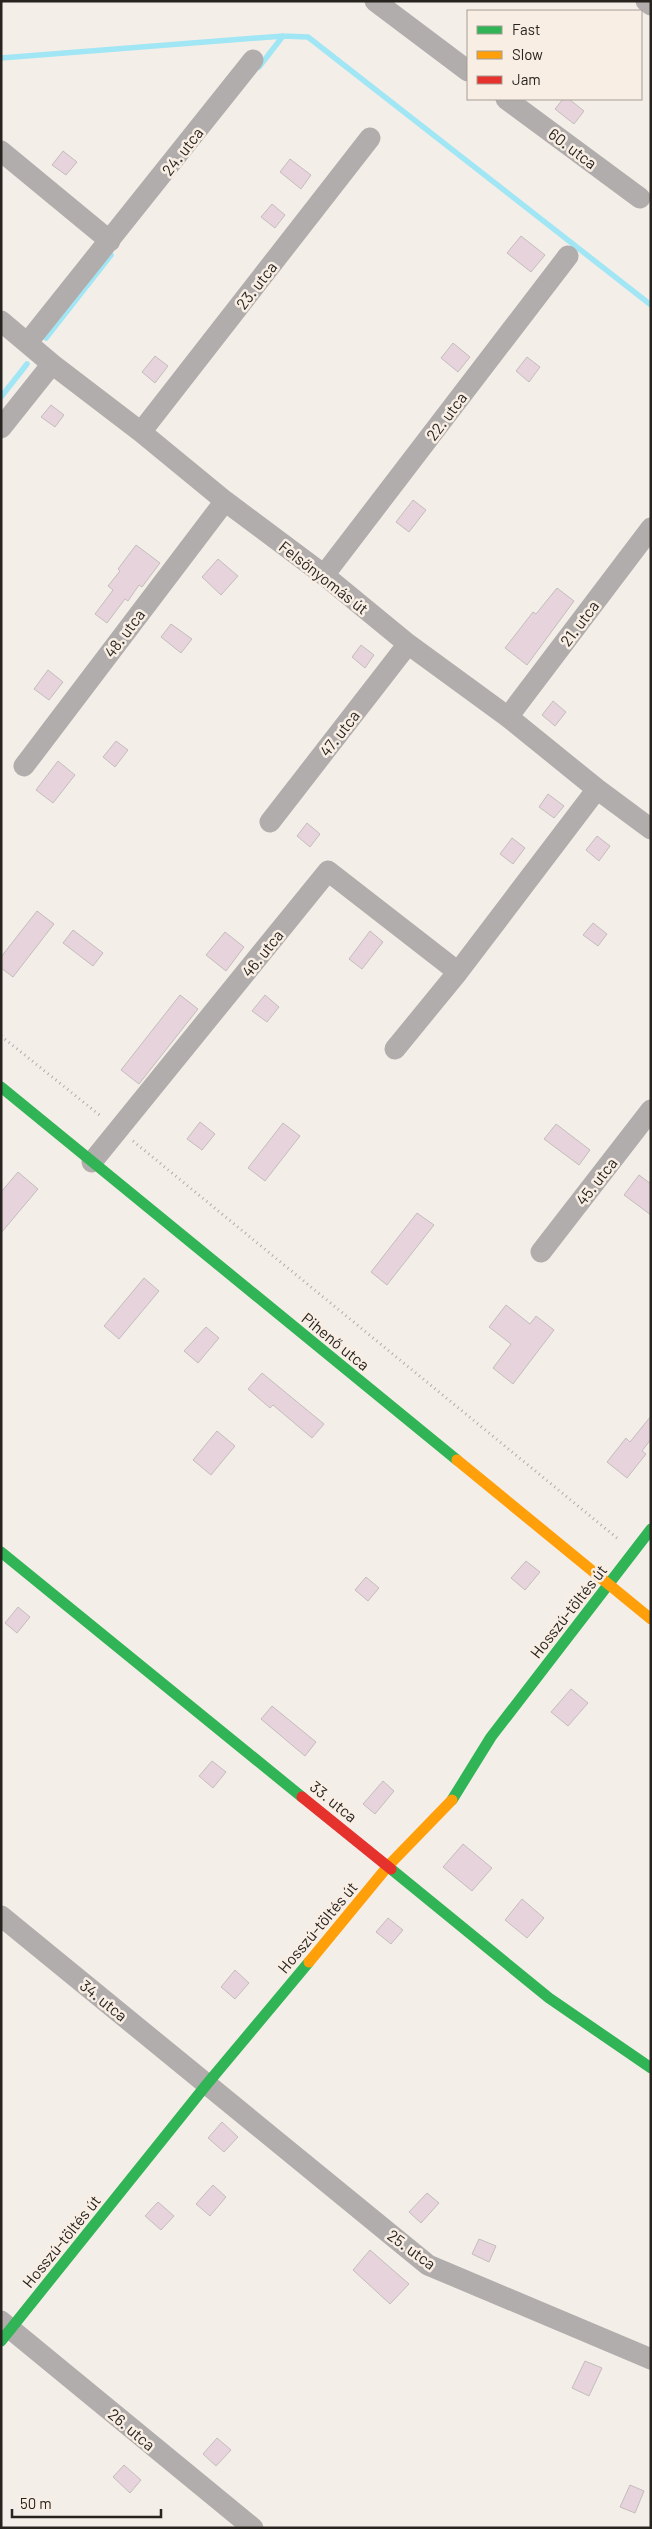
<svg xmlns="http://www.w3.org/2000/svg" width="652" height="2529" font-family="Barlow,sans-serif">
<style>
.lines{fill:none;stroke-linecap:round;stroke-linejoin:round}
.stream{stroke:#a0e6f4;stroke-width:5.5}
.building{fill:#e7d3db;stroke:#c2bebc}
.path{stroke:#b2adac;stroke-width:3;stroke-dasharray:1 4;stroke-linecap:butt}
.street{stroke:#b1adac;stroke-width:21}
.fast{stroke:#30b455;stroke-width:11}
.slow{stroke:#ff9f0a;stroke-width:11}
.jam{stroke:#e5322d;stroke-width:11}
.labels{text-anchor:middle;dominant-baseline:central;stroke-width:5;stroke-linejoin:round;paint-order:stroke}
.street-label{font-size:16px;fill:#27231f;stroke:#f8eee4}
</style>
<rect width="100%" height="100%" fill="#f4eee8"/>
<g class="lines">
<path class="stream" d="M 1,58 L 283,36 L 308,37 L 651,305
M 259,67 L 283,36
M 46,338 L 111,255
M 1,397 L 27,364"/>
</g>
<path class="building" d="M 563,99 L 569,99 L 584,111 L 574,124 L 555,109 Z
M 63,151 L 77,162 L 66,175 L 52,165 Z
M 290,159 L 311,175 L 301,189 L 280,172 Z
M 272,204 L 285,215 L 275,228 L 261,217 Z
M 521,236 L 545,255 L 531,272 L 507,253 Z
M 453,343 L 470,357 L 458,372 L 441,358 Z
M 155,356 L 168,366 L 155,383 L 142,372 Z
M 527,357 L 540,367 L 529,382 L 516,371 Z
M 51,405 L 64,415 L 55,427 L 41,417 Z
M 413,500 L 426,510 L 409,532 L 396,522 Z
M 136,545 L 160,563 L 142,587 L 139,585 L 128,601 L 125,599 L 107,623 L 95,614 L 113,590 L 108,586 L 120,571 L 118,569 Z
M 218,559 L 238,576 L 221,595 L 202,577 Z
M 557,588 L 574,601 L 527,665 L 505,648 L 533,612 L 536,614 Z
M 171,624 L 192,639 L 181,653 L 161,637 Z
M 361,645 L 374,655 L 365,668 L 352,657 Z
M 48,670 L 63,682 L 49,700 L 34,689 Z
M 553,701 L 566,712 L 555,726 L 542,715 Z
M 116,741 L 128,750 L 115,767 L 103,757 Z
M 58,761 L 75,775 L 53,803 L 36,790 Z
M 548,794 L 564,806 L 554,818 L 539,807 Z
M 307,823 L 320,834 L 310,847 L 297,836 Z
M 597,836 L 610,846 L 599,861 L 586,850 Z
M 512,838 L 525,848 L 513,864 L 500,854 Z
M 37,911 L 54,924 L 13,977 L 1,968 L 1,957 Z
M 593,923 L 607,934 L 598,946 L 583,935 Z
M 73,930 L 103,953 L 93,966 L 63,943 Z
M 370,931 L 383,942 L 362,969 L 349,959 Z
M 225,932 L 244,947 L 226,971 L 206,955 Z
M 180,995 L 198,1009 L 139,1084 L 121,1070 Z
M 265,995 L 279,1007 L 267,1022 L 252,1011 Z
M 200,1122 L 215,1134 L 202,1150 L 187,1139 Z
M 283,1123 L 300,1136 L 265,1181 L 248,1168 Z
M 556,1124 L 590,1150 L 579,1165 L 544,1139 Z
M 18,1172 L 38,1189 L 1,1233 L 1,1192 Z
M 639,1175 L 651,1184 L 651,1215 L 624,1195 Z
M 417,1213 L 434,1225 L 387,1285 L 371,1272 Z
M 144,1278 L 159,1291 L 119,1339 L 104,1326 Z
M 506,1305 L 530,1324 L 536,1316 L 554,1330 L 513,1384 L 493,1368 L 511,1344 L 489,1327 Z
M 206,1327 L 219,1338 L 198,1363 L 184,1351 Z
M 262,1373 L 324,1424 L 312,1438 L 273,1405 L 270,1408 L 248,1389 Z
M 651,1416 L 651,1439 L 642,1451 L 646,1454 L 627,1478 L 607,1462 L 626,1438 L 630,1442 Z
M 217,1431 L 235,1446 L 211,1475 L 193,1460 Z
M 526,1561 L 540,1572 L 525,1590 L 511,1578 Z
M 366,1577 L 379,1588 L 368,1601 L 355,1590 Z
M 18,1607 L 30,1617 L 17,1633 L 5,1623 Z
M 571,1689 L 588,1703 L 568,1726 L 551,1712 Z
M 272,1706 L 316,1742 L 305,1756 L 261,1719 Z
M 212,1761 L 226,1772 L 213,1788 L 199,1776 Z
M 383,1781 L 394,1791 L 375,1814 L 363,1804 Z
M 463,1844 L 492,1868 L 472,1891 L 443,1867 Z
M 522,1899 L 544,1918 L 527,1938 L 505,1920 Z
M 388,1918 L 403,1930 L 391,1944 L 376,1932 Z
M 235,1970 L 249,1983 L 235,1999 L 221,1987 Z
M 222,2122 L 238,2137 L 224,2152 L 208,2138 Z
M 213,2185 L 226,2197 L 210,2216 L 196,2204 Z
M 427,2193 L 439,2203 L 421,2223 L 409,2212 Z
M 158,2202 L 174,2216 L 161,2230 L 145,2216 Z
M 479,2239 L 496,2246 L 489,2262 L 472,2254 Z
M 370,2250 L 409,2284 L 390,2304 L 353,2270 Z
M 585,2361 L 602,2368 L 589,2396 L 572,2388 Z
M 217,2438 L 231,2450 L 216,2466 L 203,2454 Z
M 124,2465 L 141,2480 L 130,2493 L 113,2477 Z
M 630,2485 L 644,2491 L 635,2513 L 620,2507 Z"/>
<g class="lines">
<path class="path" d="M 1,1036 L 102,1117
M 133,1141 L 617,1538"/>
<path class="street" d="M 375,1 L 468,71
M 646,1 L 651,5
M 506,99 L 640,198
M 1,151 L 110,241
M 1,321 L 52,364 L 141,432 L 225,501 L 324,575 L 408,644 L 508,717 L 597,789 L 651,829
M 28,342 L 253,60
M 1,428 L 52,364
M 141,432 L 370,138
M 324,575 L 568,256
M 508,717 L 651,528
M 24,766 L 225,501
M 270,822 L 408,644
M 395,1049 L 458,972
M 92,1162 L 328,871 L 458,972 L 597,789
M 541,1252 L 651,1110
M 1,1916 L 428,2265 L 651,2359
M 1,2321 L 253,2528"/>
<path class="fast" d="M 1,1087 L 457,1460
M 1,1552 L 302,1797
M 452,1800 L 491,1737 L 651,1529
M 391,1869 L 549,1998 L 651,2068
M 1,2341 L 207,2084 L 309,1962"/>
<path class="slow" d="M 457,1460 L 651,1619
M 309,1962 L 388,1866 L 452,1800"/>
<path class="jam" d="M 302,1797 L 391,1869"/>
</g>
<g class="labels">
<g class="street-label">
<text transform="translate(573 148) rotate(37)">60. utca</text>
<text transform="translate(182 151) rotate(-52)">24. utca</text>
<text transform="translate(256 285) rotate(-52)">23. utca</text>
<text transform="translate(446 416) rotate(-53)">22. utca</text>
<text transform="translate(324 577) rotate(38)">Felsőnyomás út</text>
<text transform="translate(579 623) rotate(-53)">21. utca</text>
<text transform="translate(124 633) rotate(-53)">48. utca</text>
<text transform="translate(339 733) rotate(-52)">47. utca</text>
<text transform="translate(262 953) rotate(-51)">46. utca</text>
<text transform="translate(596 1181) rotate(-52)">45. utca</text>
<text transform="translate(336 1341) rotate(39)">Pihenő utca</text>
<text transform="translate(568 1611) rotate(-52)">Hosszú-töltés út</text>
<text transform="translate(334 1801) rotate(39)">33. utca</text>
<text transform="translate(317 1927) rotate(-50)">Hosszú-töltés út</text>
<text transform="translate(104 2000) rotate(39)">34. utca</text>
<text transform="translate(61 2241) rotate(-51)">Hosszú-töltés út</text>
<text transform="translate(412 2249) rotate(36)">25. utca</text>
<text transform="translate(132 2429) rotate(40)">26. utca</text>
</g>
</g>
<rect width="652" height="2529" fill="none" stroke="#27231f" stroke-width="5"/>
<rect x="467" y="10" width="175" height="90" fill="#f8eee4" stroke="#a49d95"/>
<rect x="477" y="26" width="25" height="8" fill="#30b455" stroke="#a49d95"/>
<text x="512" y="35" font-size="15" fill="#27231f">Fast</text>
<rect x="477" y="51" width="25" height="8" fill="#ff9f0a" stroke="#a49d95"/>
<text x="512" y="60" font-size="15" fill="#27231f">Slow</text>
<rect x="477" y="76" width="25" height="8" fill="#e5322d" stroke="#a49d95"/>
<text x="512" y="85" font-size="15" fill="#27231f">Jam</text>
<path d="M12 2509v8h149v-8" fill="none" stroke="#27231f" stroke-width="2.5"/>
<text x="20" y="2509" font-size="15" fill="#27231f" stroke="#f8eee4" stroke-width="4" paint-order="stroke">50 m</text>
</svg>
